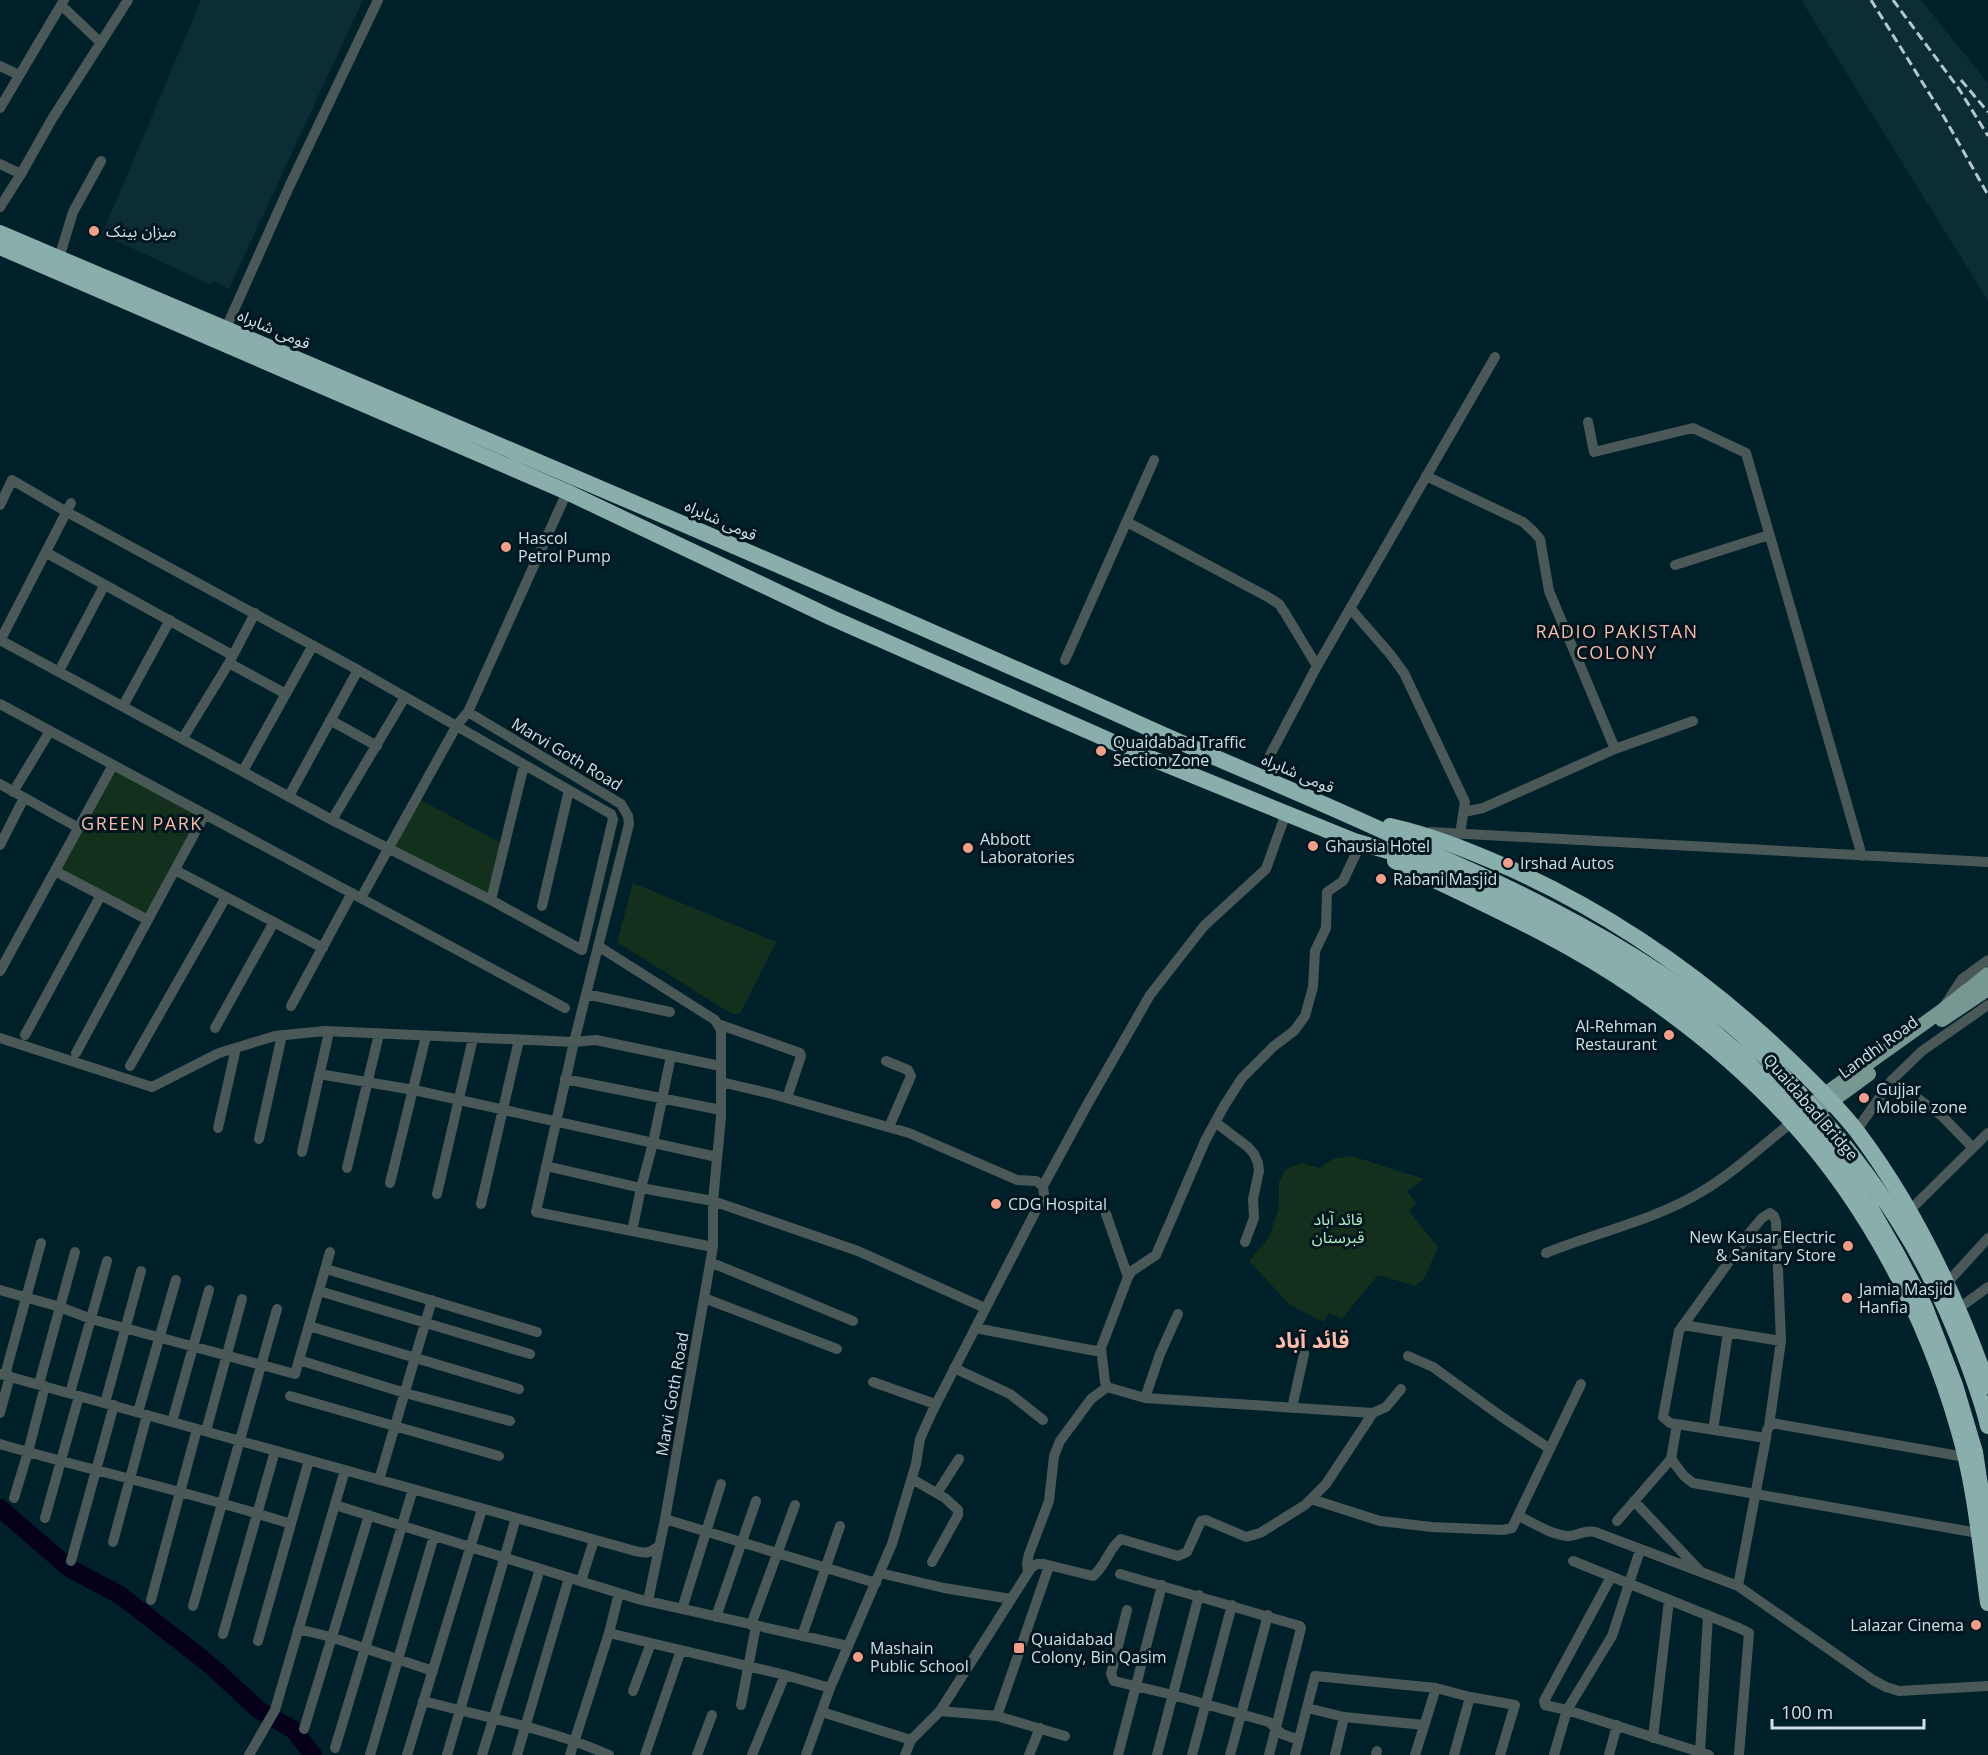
<svg xmlns="http://www.w3.org/2000/svg" width="1988" height="1755" font-family="'Open Sans','Noto Sans Arabic',sans-serif">
<style>
.built{fill:#0c2c36}
.green{fill:#12301c}
.lines{fill:none;stroke-linecap:round;stroke-linejoin:round}
.river{stroke:#06001b;stroke-width:18}
.minor{stroke:#4a5957;stroke-width:10}
.major{stroke:#779793;stroke-width:14}
.highway{stroke:#88afab;stroke-width:16}
.rail{stroke:#b3c7ce;stroke-width:3;stroke-dasharray:9 4.5;stroke-linecap:butt}
.highway-bridge{stroke:#88afab;stroke-width:16}
.poi-dot{fill:#f49e8a;stroke:#00161e;stroke-width:2}
.labels{text-anchor:middle;dominant-baseline:central;stroke-width:6;stroke-linejoin:round;paint-order:stroke}
.poi-label{font-size:16px;fill:#cee0e6;stroke:#00161e;text-anchor:start}
.street-label{font-size:16px;fill:#cee0e6;stroke:#00161e}
.park-label{font-size:16px;fill:#acf2c1;stroke:#00161e}
.neighbourhood-label{font-size:18px;letter-spacing:1.5px;fill:#fcbaab;stroke:#00161e}
.district-label{font-size:22px;font-weight:bold;fill:#fcbaab;stroke:#00161e}
</style>
<rect width="100%" height="100%" fill="#00202a"/>
<path class="built" d="M 201,0 L 363,0 L 229,289 L 213,281 L 211,285 L 102,234 Z
M 1801,0 L 1921,0 L 1988,83 L 1988,301 Z"/>
<path class="green" d="M 113,765 L 205,814 L 148,920 L 55,871 Z
M 417,798 L 505,845 L 491,900 L 388,849 Z
M 633,883 L 776,942 L 740,1014 L 732,1014 L 617,942 Z
M 1352,1156 L 1424,1179 L 1407,1191 L 1416,1203 L 1409,1211 L 1438,1247 L 1424,1279 L 1415,1286 L 1378,1275 L 1342,1319 L 1329,1313 L 1324,1322 L 1290,1305 L 1249,1261 L 1269,1237 L 1279,1207 L 1279,1182 L 1286,1169 L 1301,1163 L 1319,1168 L 1333,1159 Z"/>
<g class="lines">
<path class="river" d="M 0,1508 L 69,1568 L 120,1595 L 209,1664 L 260,1711 L 294,1730 L 313,1755"/>
<path class="minor" d="M 61,5 L 101,43
M 0,66 L 19,75
M 0,108 L 64,0
M 0,164 L 21,174 L 0,207
M 21,174 L 52,119 L 128,0
M 59,258 L 73,212 L 101,161
M 226,328 L 289,187 L 378,0
M 1588,422 L 1594,452 L 1693,428 L 1746,453 L 1862,856
M 1426,476 L 1523,522 L 1533,531 L 1540,539 L 1549,591 L 1615,749
M 567,492 L 468,712 L 621,804 L 628,816 L 629,824 L 574,1042 L 536,1212 L 713,1247
M 0,505 L 12,480 L 67,512 L 358,670 L 289,796
M 1127,522 L 1268,597 L 1279,604 L 1285,613 L 1317,666
M 47,553 L 232,655
M 1675,565 L 1769,535
M 1350,608 L 1390,654 L 1404,673 L 1465,802 L 1460,834
M 0,640 L 332,820 L 491,900 L 582,950 L 613,819 L 611,814 L 358,670
M 0,641 L 71,503
M 1065,660 L 1154,460
M 229,663 L 286,694
M 59,671 L 104,586
M 0,704 L 565,1008
M 123,706 L 170,620
M 330,720 L 377,746
M 183,738 L 229,663 L 255,613
M 1269,757 L 1317,666 L 1495,357
M 243,771 L 313,645
M 0,784 L 77,827
M 13,792 L 50,731
M 1464,812 L 1483,808 L 1615,749 L 1693,721
M 332,820 L 405,697
M 1430,832 L 1988,862
M 0,845 L 24,798
M 175,870 L 323,948
M 55,871 L 148,920
M 361,898 L 457,725 L 468,712
M 491,900 L 524,765
M 542,906 L 569,790
M 598,946 L 715,1020 L 721,1030 L 721,1117 L 713,1201 L 713,1247 L 665,1519 L 648,1601
M 0,971 L 113,765
M 586,994 L 670,1012
M 1945,1005 L 1962,979 L 1988,960
M 291,1006 L 352,893
M 718,1024 L 800,1053 L 801,1056 L 787,1098
M 215,1028 L 274,922
M 25,1035 L 101,895
M 0,1038 L 152,1087 L 219,1053 L 275,1036 L 325,1031 L 574,1042 L 596,1040 L 720,1066
M 76,1053 L 205,814
M 886,1061 L 908,1070 L 911,1076 L 889,1127
M 130,1066 L 226,897
M 319,1074 L 414,1090 L 717,1157
M 565,1079 L 721,1110
M 1892,1080 L 1941,1115 L 1973,1148
M 721,1082 L 772,1094 L 909,1133 L 1017,1180 L 1036,1181 L 1043,1186 L 1044,1195 L 932,1412 L 920,1439 L 916,1464 L 892,1544 L 830,1688 L 806,1755
M 1215,1122 L 1248,1147 L 1254,1154 L 1258,1163 L 1259,1171 L 1253,1199 L 1254,1218 L 1245,1242
M 218,1128 L 236,1048
M 1856,1131 L 1892,1080 L 1922,1051 L 1988,1005
M 259,1139 L 282,1035
M 302,1152 L 329,1032
M 546,1166 L 641,1188 L 713,1201 L 858,1251 L 985,1308
M 347,1168 L 379,1034
M 390,1183 L 426,1036
M 1043,1186 L 1087,1105 L 1150,995 L 1204,926 L 1266,869 L 1286,813
M 437,1194 L 473,1038
M 481,1204 L 519,1040
M 1909,1211 L 1988,1133
M 1106,1214 L 1128,1277
M 632,1231 L 641,1188 L 653,1143 L 671,1056
M 1546,1253 C 1595,1233 1657,1219 1701,1192 C 1733,1173 1762,1146 1792,1122
M 710,1262 L 853,1321
M 326,1269 L 537,1332
M 1948,1282 L 1988,1238
M 0,1290 L 60,1307 L 91,1319 L 295,1374 L 330,1252
M 319,1291 L 530,1354
M 704,1298 L 837,1349
M 1959,1308 L 1988,1287
M 1683,1325 L 1781,1341
M 309,1326 L 519,1389
M 975,1328 L 1096,1351 L 1101,1348 L 1128,1277 L 1132,1271 L 1156,1255 L 1205,1141 L 1224,1106 L 1242,1078 L 1274,1046 L 1294,1031 L 1305,1016 L 1313,987 L 1315,951 L 1326,928 L 1327,892 L 1343,881 L 1360,845
M 1101,1348 L 1105,1382 L 1107,1387 L 1145,1398 L 1373,1413 L 1386,1407 L 1401,1389
M 1408,1356 L 1433,1367 L 1502,1417 L 1550,1449
M 299,1360 L 405,1393 L 510,1421
M 954,1368 L 1010,1394 L 1043,1420
M 0,1374 L 635,1551 C 646,1554 650,1553 659,1546
M 5,1375 L 41,1243
M 873,1382 L 935,1404
M 39,1384 L 75,1252
M 70,1393 L 107,1261
M 290,1396 L 499,1456
M 1145,1398 L 1160,1354 L 1178,1314
M 105,1403 L 141,1271
M 1292,1408 L 1304,1354
M 138,1412 L 176,1280
M 0,1413 L 10,1376
M 172,1422 L 209,1290
M 1713,1430 L 1728,1333
M 206,1431 L 242,1299
M 1766,1438 L 1670,1423 L 1663,1417 L 1679,1331 L 1751,1231 L 1762,1218 L 1770,1213 L 1774,1216 L 1776,1222 L 1781,1341 L 1769,1426
M 0,1444 C 96,1472 195,1493 291,1524
M 1671,1459 L 1684,1476 L 1693,1483 L 1978,1533
M 912,1479 L 945,1498 L 958,1510 L 958,1515 L 932,1562
M 379,1480 L 432,1300
M 937,1493 L 959,1459
M 14,1498 L 28,1452 L 45,1386
M 1311,1499 L 1380,1521 L 1432,1527 L 1503,1530 L 1512,1528 L 1581,1384
M 1634,1501 L 1700,1571
M 335,1505 L 638,1599 L 848,1646
M 1519,1516 C 1533,1523 1552,1535 1568,1536 C 1578,1536 1585,1529 1595,1532 L 1738,1586 L 1873,1680 L 1886,1687 L 1899,1691 L 1988,1686
M 45,1518 L 79,1396
M 665,1519 L 876,1583
M 1617,1521 L 1671,1459 L 1677,1424
M 113,1542 L 147,1415
M 1640,1550 L 1612,1636 L 1567,1710 L 1709,1755
M 71,1561 L 114,1405
M 1573,1561 L 1739,1628 L 1749,1633 L 1739,1755
M 1028,1572 L 1027,1563 L 1029,1554 L 1049,1501 L 1054,1456 L 1060,1441 L 1091,1399 L 1107,1387
M 880,1573 L 944,1588 L 1011,1599
M 1120,1574 L 1300,1626 L 1301,1628 L 1269,1755
M 581,1581 L 594,1540
M 1738,1586 L 1766,1438 L 1767,1430 L 1772,1423 L 1965,1457
M 151,1600 L 197,1429
M 193,1606 L 277,1309
M 682,1609 L 721,1484
M 1127,1610 L 1111,1674 L 1114,1681 L 1173,1695 L 1269,1722 L 1282,1734 L 1299,1740
M 716,1617 L 756,1501
M 751,1625 L 795,1505
M 298,1629 L 331,1637 L 433,1671
M 609,1633 L 785,1675 L 830,1688
M 223,1634 L 275,1451
M 802,1636 L 840,1526
M 258,1641 L 309,1460
M 633,1691 L 651,1643
M 423,1701 C 485,1717 550,1729 609,1755
M 741,1705 L 756,1626
M 1307,1708 L 1344,1717 L 1424,1725
M 940,1711 L 997,1716 L 1065,1736
M 822,1712 L 911,1740
M 997,1716 L 1049,1566
M 304,1729 L 369,1515
M 1653,1738 L 1669,1600
M 335,1748 L 413,1489
M 1700,1753 L 1708,1615
M 249,1755 L 275,1710 L 345,1470
M 370,1755 L 434,1536
M 407,1755 L 482,1509
M 447,1755 L 516,1518
M 482,1755 L 540,1569
M 517,1755 L 569,1578
M 570,1755 L 609,1633 L 619,1593
M 645,1755 L 681,1650
M 697,1755 L 712,1715
M 752,1755 L 785,1675
M 905,1755 L 911,1740 L 940,1711 L 1031,1568 L 1037,1564 L 1044,1564 L 1093,1576 C 1105,1567 1109,1548 1121,1539 L 1178,1556 L 1187,1552 L 1201,1521 L 1206,1520 L 1246,1537 L 1260,1533 L 1305,1505 L 1326,1484 L 1373,1413
M 1029,1755 L 1040,1728
M 1118,1755 L 1162,1585
M 1157,1755 L 1199,1595
M 1192,1755 L 1232,1605
M 1230,1755 L 1268,1615
M 1295,1755 L 1315,1676 L 1436,1688 L 1470,1697 L 1515,1705 L 1500,1755
M 1335,1755 L 1344,1717
M 1376,1755 L 1377,1751
M 1415,1755 L 1436,1688
M 1454,1755 L 1470,1697
M 1554,1755 L 1567,1710 L 1545,1705 L 1544,1701 L 1611,1577
M 1609,1755 L 1617,1725"/>
<path class="major" d="M 1942,1020 L 1988,989
M 1824,1107 L 1869,1074
M 1803,1113 L 1825,1094 L 1940,1012 L 1988,974"/>
<path class="highway" d="M 0,233 C 383,396 767,557 1146,727 C 1239,769 1333,806 1424,850
M 0,247 L 567,492 L 832,618 L 1138,753 L 1354,841 L 1415,859
M 1390,826 C 1431,835 1470,851 1509,868 C 1614,915 1708,981 1791,1061 C 1814,1083 1836,1105 1856,1130 C 1915,1208 1956,1295 1988,1386
M 1395,861 C 1477,901 1561,937 1636,989 C 1692,1027 1744,1070 1790,1120 C 1869,1206 1926,1317 1958,1428 C 1975,1485 1980,1545 1988,1603"/>
<path class="rail" d="M 1871,0 L 1944,117 L 1988,195
M 1893,0 L 1959,89 L 1988,136
M 1961,80 L 1988,112"/>
<path class="highway-bridge" d="M 1424,850 C 1531,895 1640,951 1730,1024 C 1756,1046 1778,1070 1801,1095 C 1874,1175 1930,1259 1967,1361 C 1975,1383 1983,1404 1988,1426
M 1415,859 L 1525,910 L 1652,985 L 1691,1012 L 1742,1056 L 1829,1149 L 1870,1207 L 1897,1254 L 1925,1307 L 1955,1385 L 1975,1452 L 1988,1538"/>
</g>
<g class="poi-dot">
<circle cx="94" cy="231" r="6"/>
<circle cx="506" cy="547" r="6"/>
<circle cx="1101" cy="751" r="6"/>
<circle cx="1313" cy="846" r="6"/>
<circle cx="968" cy="848" r="6"/>
<circle cx="1508" cy="863" r="6"/>
<circle cx="1381" cy="879" r="6"/>
<circle cx="1669" cy="1035" r="6"/>
<circle cx="1864" cy="1098" r="6"/>
<circle cx="996" cy="1204" r="6"/>
<circle cx="1848" cy="1246" r="6"/>
<circle cx="1847" cy="1298" r="6"/>
<circle cx="1976" cy="1625" r="6"/>
<rect x="1013" y="1642" width="12" height="12" rx="3"/>
<circle cx="858" cy="1657" r="6"/>
</g>
<g class="labels">
<g class="poi-label">
<text x="106" y="231">میزان بینک</text>
<text x="518" y="538">Hascol<tspan x="518" dy="18">Petrol Pump</tspan></text>
<text x="1113" y="742">Quaidabad Traffic<tspan x="1113" dy="18">Section Zone</tspan></text>
<text x="980" y="839">Abbott<tspan x="980" dy="18">Laboratories</tspan></text>
<text x="1325" y="846">Ghausia Hotel</text>
<text x="1520" y="863">Irshad Autos</text>
<text x="1393" y="879">Rabani Masjid</text>
<text x="1657" y="1026" text-anchor="end">Al-Rehman<tspan x="1657" dy="18">Restaurant</tspan></text>
<text x="1876" y="1089">Gujjar<tspan x="1876" dy="18">Mobile zone</tspan></text>
<text x="1008" y="1204">CDG Hospital</text>
<text x="1836" y="1237" text-anchor="end">New Kausar Electric<tspan x="1836" dy="18">&amp; Sanitary Store</tspan></text>
<text x="1859" y="1289">Jamia Masjid<tspan x="1859" dy="18">Hanfia</tspan></text>
<text x="1964" y="1625" text-anchor="end">Lalazar Cinema</text>
<text x="1031" y="1639">Quaidabad<tspan x="1031" dy="18">Colony, Bin Qasim</tspan></text>
<text x="870" y="1648">Mashain<tspan x="870" dy="18">Public School</tspan></text>
</g>
<g class="street-label">
<text transform="translate(274 329) rotate(23)">قومی شاہراہ</text>
<text transform="translate(721 520) rotate(24)">قومی شاہراہ</text>
<text transform="translate(567 754) rotate(31)">Marvi Goth Road</text>
<text transform="translate(1298 773) rotate(23)">قومی شاہراہ</text>
<text transform="translate(1878 1047) rotate(-36)">Landhi Road</text>
<text transform="translate(1811 1107) rotate(49)">Quaidabad Bridge</text>
<text transform="translate(672 1394) rotate(-80)">Marvi Goth Road</text>
</g>
<g class="park-label">
<text x="1338" y="1219">قائد آباد<tspan x="1338" dy="18">قبرستان</tspan></text>
</g>
<g class="neighbourhood-label">
<text x="1617" y="631">RADIO PAKISTAN<tspan x="1617" dy="21">COLONY</tspan></text>
<text x="142" y="823">GREEN PARK</text>
</g>
<g class="district-label">
<text x="1312" y="1339">قائد آباد</text>
</g>
</g>
<path d="M1772 1719v9h152v-9" fill="none" stroke="#cee0e6" stroke-width="3"/>
<text x="1781" y="1719" font-size="18" fill="#cee0e6" stroke="#00161e" stroke-width="4.5" paint-order="stroke">100 m</text>
</svg>
